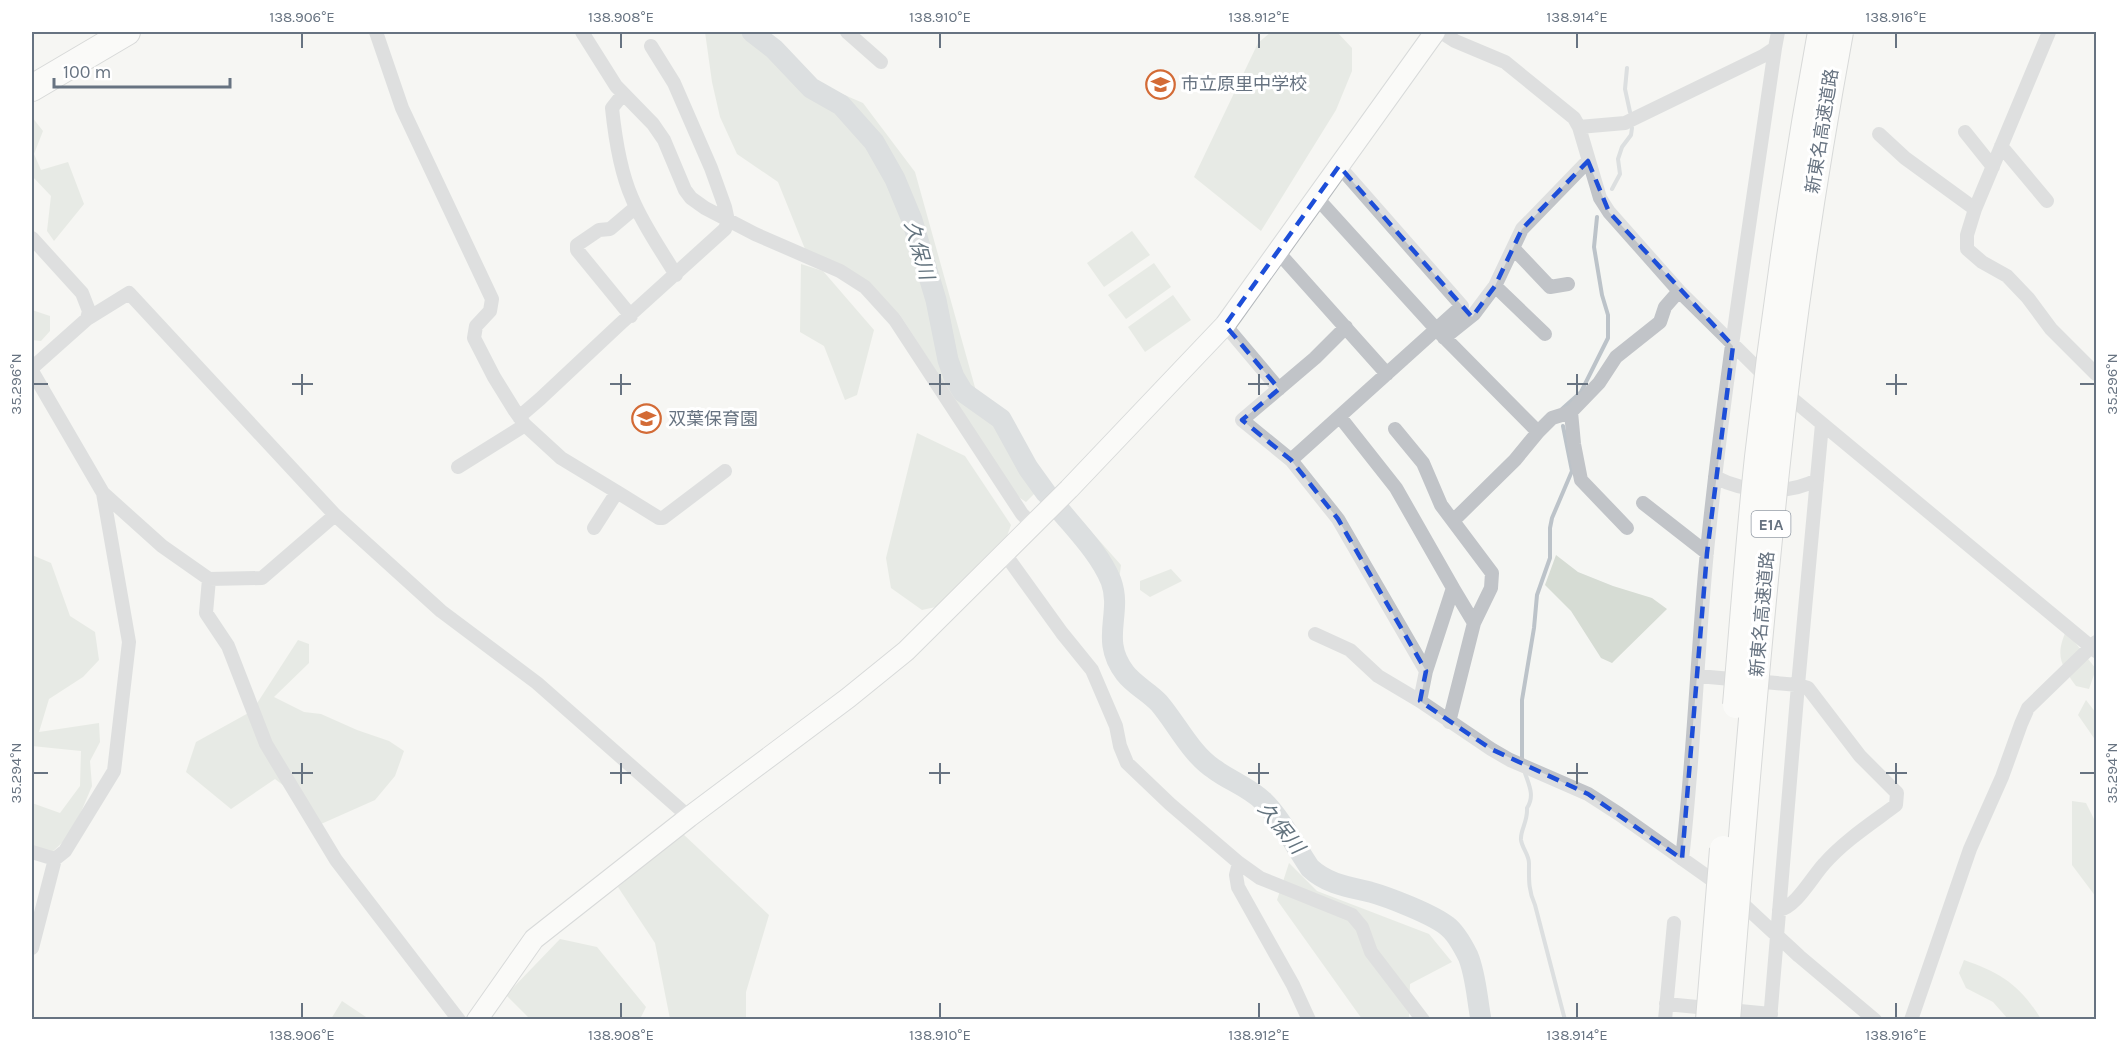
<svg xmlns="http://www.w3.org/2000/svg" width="2128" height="1051" font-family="Karla,'Noto Sans JP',sans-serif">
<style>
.green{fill:#d6dcd4}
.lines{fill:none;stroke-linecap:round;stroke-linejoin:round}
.stream{stroke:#bcc3c9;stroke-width:4}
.river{stroke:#bcc3c9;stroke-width:21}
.secondary-casing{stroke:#b4b8bc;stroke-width:22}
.highway-casing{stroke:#b4b7ba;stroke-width:28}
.street{stroke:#c1c4c8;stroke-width:14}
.secondary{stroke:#fff;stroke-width:20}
.highway{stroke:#fff;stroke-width:26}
.highway-bridge-casing{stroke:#b4b7ba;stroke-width:28;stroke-linecap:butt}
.highway-bridge{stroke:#fff;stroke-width:26}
.marked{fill:none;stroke:#1d4ed8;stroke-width:4.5;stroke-dasharray:12 8;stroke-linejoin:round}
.ticks{fill:none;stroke:#677381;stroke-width:2}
.labels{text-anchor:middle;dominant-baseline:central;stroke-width:6;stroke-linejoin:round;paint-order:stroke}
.shield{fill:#fff;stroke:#959da7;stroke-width:1.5}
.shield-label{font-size:16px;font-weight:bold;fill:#677381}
.poi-label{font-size:18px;fill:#677381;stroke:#fff;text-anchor:start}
.street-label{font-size:18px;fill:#677381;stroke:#fff}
.water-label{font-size:20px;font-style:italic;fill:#63737e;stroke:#fff}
.neatline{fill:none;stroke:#677381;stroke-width:2}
.ticks-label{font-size:15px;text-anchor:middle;fill:#677381}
</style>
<rect width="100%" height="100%" fill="#f5f6f3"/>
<path class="green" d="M 705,32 L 764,32 L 803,77 L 863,103 L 915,172 L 976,391 L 1006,417 L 1046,482 L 1026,502 L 1017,496 L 900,315 L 805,249 L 778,182 L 737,154 L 720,117 L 712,82 Z
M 1271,32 L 1337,32 L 1352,48 L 1352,71 L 1336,110 L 1261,231 L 1194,177 L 1258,43 Z
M 32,117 L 43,131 L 34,154 L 41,170 L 68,162 L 84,204 L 54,241 L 47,231 L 51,196 L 32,176 Z
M 1132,231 L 1150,255 L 1104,287 L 1087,263 Z
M 1154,263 L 1171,287 L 1126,319 L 1108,295 Z
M 801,264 L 823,271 L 874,330 L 857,395 L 845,400 L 824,346 L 800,332 Z
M 1173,295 L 1191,320 L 1145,352 L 1128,327 Z
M 32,310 L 50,316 L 50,331 L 41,341 L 32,340 Z
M 917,433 L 965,456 L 1011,525 L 1007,536 L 949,604 L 922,610 L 891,588 L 886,558 Z
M 1065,502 L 1121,565 L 1118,589 L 1057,512 Z
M 32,555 L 51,563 L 70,616 L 95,632 L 99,660 L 83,677 L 49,699 L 39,732 L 99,723 L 100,742 L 90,761 L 92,786 L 81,812 L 65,840 L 50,854 L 32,847 L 32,803 L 60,813 L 80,786 L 81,751 L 32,746 Z
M 1556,555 L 1578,572 L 1613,586 L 1652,598 L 1667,609 L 1612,663 L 1601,658 L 1571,611 L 1545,585 Z
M 1171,569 L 1182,581 L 1150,597 L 1140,590 L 1140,581 Z
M 2066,631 L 2096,669 L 2089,689 L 2076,686 C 2061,665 2055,656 2066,631 Z
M 298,640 L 309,644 L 309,663 L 274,697 L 304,712 L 321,714 L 357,730 L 389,741 L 404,751 L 395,776 L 375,800 L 321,824 L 297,796 L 275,779 L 231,809 L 186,772 L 196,742 L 252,711 Z
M 2086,700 L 2096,713 L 2096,741 L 2078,715 Z
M 2072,801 L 2086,803 L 2096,823 L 2096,897 L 2072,865 Z
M 682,833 L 769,915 L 746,992 L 746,1019 L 670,1019 L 655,943 L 618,887 Z
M 1289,863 L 1317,891 L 1429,934 L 1452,962 L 1410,984 L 1409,1019 L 1362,1019 L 1277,900 Z
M 560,939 L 597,947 L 646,1007 L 640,1019 L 530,1019 L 506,995 Z
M 1964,960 C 2001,973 2020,985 2041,1019 L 2008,1019 L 1993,1002 L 1966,988 L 1959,973 Z
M 342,1001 L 369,1019 L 331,1019 Z"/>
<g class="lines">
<path class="stream" d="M 1627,68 L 1625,89 L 1630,112
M 1612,189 L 1620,174 L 1618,159 L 1622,147 L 1631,135 L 1632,128
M 1562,409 L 1581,392 L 1608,338 L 1608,315 L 1602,295 L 1594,247 L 1597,217
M 1522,759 L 1522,700 L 1534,628 L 1537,595 L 1550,558 L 1550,528 L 1552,518 L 1572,471 L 1563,426
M 1525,773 C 1529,785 1535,796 1527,808 C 1528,822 1520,830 1521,840 C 1522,848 1529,855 1529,863 C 1529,878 1528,890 1535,905 L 1565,1020"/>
<path class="river" d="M 752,32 L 774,49 L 811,88 L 841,105 L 874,142 L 895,179 L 912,220 L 936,300 L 948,360 L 954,377 L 963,392 L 1001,419 L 1028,468 L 1046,493
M 1058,508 C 1076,530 1100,554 1111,581 C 1123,614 1099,639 1125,673 C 1134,685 1149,692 1159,703 C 1177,724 1191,754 1214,769 C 1230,781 1249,787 1263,801 C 1280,817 1297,849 1310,868 C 1327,884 1348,887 1370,892 C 1388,897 1432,914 1447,926 C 1455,932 1463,946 1468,956 C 1476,975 1477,999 1481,1020"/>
<defs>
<path id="secondary" d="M 477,1020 L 534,939 L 689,817 L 848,698 L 906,651 L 1069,489 L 1225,325 L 1435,32"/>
<path id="highway" d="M 32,88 L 127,32"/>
</defs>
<use href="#secondary" class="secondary-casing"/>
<use href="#highway" class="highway-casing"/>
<path class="street" d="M 376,32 L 402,108 L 492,299 L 490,311 L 476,326 L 474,338 L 494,377 L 515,411 L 525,425 L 561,458 L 617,492 L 594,528
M 582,32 L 616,86 L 653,124 L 664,140 L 685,190 L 691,198 L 705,208 L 755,234 L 840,271 L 865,287 L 895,320 L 1022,514 L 1033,525
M 847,32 L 881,62
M 1441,32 L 1455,41 L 1505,62 L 1574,118 L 1579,127 L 1600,198 L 1609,212 L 1679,291 L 1769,380
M 2049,32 L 1975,209 L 1967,235 L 1967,249 L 1982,262 L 2007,276 L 2028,298 L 2051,329 L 2096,374
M 623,94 L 612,108 C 615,137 620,171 632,198 C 643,225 661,250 676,275
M 1579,127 L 1625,123 L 1763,56 L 1775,48 L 1778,32
M 1965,132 L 1993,167
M 1879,134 L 1905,158 L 1975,209
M 2001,146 L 2047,201
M 1317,198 L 1437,330 L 1538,432 L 1552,418 L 1571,412
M 32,238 L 82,293 L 89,311 L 87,319 L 32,368
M 1513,248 L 1550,287 L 1568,284
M 1278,252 L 1387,374
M 1495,286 L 1545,334
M 631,316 L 577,250 L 577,245 L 599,230 L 610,229 L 636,207
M 87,319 L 129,293 L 335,515 L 441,611 L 537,683 L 689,817
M 1225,325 L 1279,389
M 1346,327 L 1315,358 L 1242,420 L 1291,460 L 1338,519 L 1426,671
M 1444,338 L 1474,314 L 1495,286 L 1522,229 L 1588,161
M 32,371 L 103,493 L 129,642 L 114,771 L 65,851 L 55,859 L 32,948
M 1784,392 L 2096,651
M 519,417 L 540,399 L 620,324 L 725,229 L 728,221 L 725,207 L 711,168 L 674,83 L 651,46
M 1340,417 L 1396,488 L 1453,588 L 1426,671 L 1420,701
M 1395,429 L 1423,463 L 1441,505 L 1492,573 L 1491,588 L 1474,623
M 1291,460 L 1462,306 L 1339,166
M 458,467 L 525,425
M 1715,477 C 1745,493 1787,495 1817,480
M 617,492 L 659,518 L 663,518 L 725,471
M 103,493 L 162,546 L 209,579 L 206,613 L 228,646 L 266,744 L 336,860 L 459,1020
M 1643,503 L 1707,553
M 1454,520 L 1515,460 L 1538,432
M 1627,528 L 1581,480 L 1574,444 L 1571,412 L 1599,383 L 1616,357 L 1660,322 L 1665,307 L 1679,291
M 1005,554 L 1062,633 L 1092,670 L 1116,726 L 1120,746 L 1127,763 L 1170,804 L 1239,863 L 1260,878 L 1352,915 L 1362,927 L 1371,952 L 1423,1020
M 209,579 L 262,578 L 335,515
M 1315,634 L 1350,650 L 1378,676 L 1420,701 L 1491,749 L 1510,760 L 1588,794 L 1619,814 L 1732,894 L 1799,956 L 1875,1020
M 1698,676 L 1798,685 L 1808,688 L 1860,756 L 1897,793 L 1896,805 C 1872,823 1844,841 1824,864 C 1812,877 1796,907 1779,910
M 1449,722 L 1474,623 L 1453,588
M 32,852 L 55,859
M 1682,859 C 1694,756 1697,654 1707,551 C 1724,383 1751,216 1775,48
M 1239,863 L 1236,875 L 1238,887 L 1293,985 L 1309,1020
M 1666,1004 L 1771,1014
M 1665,1020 L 1674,923
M 1770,1020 L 1798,685 L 1822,424
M 1911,1020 L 1970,849 L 2002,777 L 2021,724 L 2028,708 L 2096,642"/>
<use href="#secondary" class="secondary"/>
<use href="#highway" class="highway"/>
<defs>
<path id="highway-bridge" d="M 1736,705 C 1743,623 1749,540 1758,457 C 1774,315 1795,173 1821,32
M 1709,1020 L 1723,849
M 1727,1020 C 1742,834 1757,647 1777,462 C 1792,318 1814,174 1840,32"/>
</defs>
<use href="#highway-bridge" class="highway-bridge-casing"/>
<use href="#highway-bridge" class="highway-bridge"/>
</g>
<path d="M0 0H2128V1051H0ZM 1588,161 L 1609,212 L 1733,346 L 1707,553 L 1682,859 L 1588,794 L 1491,749 L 1420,701 L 1426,671 L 1338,519 L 1291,460 L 1242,420 L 1279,389 L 1225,325 L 1339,166 L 1472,317 L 1495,286 L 1522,229 Z" fill="#f5f6f3" fill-opacity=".55" fill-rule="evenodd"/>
<path class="marked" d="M 1588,161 L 1609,212 L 1733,346 L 1707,553 L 1682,859 L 1588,794 L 1491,749 L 1420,701 L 1426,671 L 1338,519 L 1291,460 L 1242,420 L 1279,389 L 1225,325 L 1339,166 L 1472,317 L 1495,286 L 1522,229 Z"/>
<path class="ticks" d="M 302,33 L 302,48M 621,33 L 621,48M 940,33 L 940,48M 1259,33 L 1259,48M 1577,33 L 1577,48M 1896,33 L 1896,48M 302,374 L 302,395M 621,374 L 621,395M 940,374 L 940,395M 1259,374 L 1259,395M 1577,374 L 1577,395M 1896,374 L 1896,395M 33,384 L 48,384M 292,384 L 313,384M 610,384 L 631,384M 929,384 L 950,384M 1248,384 L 1269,384M 1567,384 L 1588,384M 1886,384 L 1907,384M 2080,384 L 2095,384M 302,763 L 302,784M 621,763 L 621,784M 940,763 L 940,784M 1259,763 L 1259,784M 1577,763 L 1577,784M 1896,763 L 1896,784M 33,773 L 48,773M 292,773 L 313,773M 610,773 L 631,773M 929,773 L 950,773M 1248,773 L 1269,773M 1567,773 L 1588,773M 1886,773 L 1907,773M 2080,773 L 2095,773M 302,1003 L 302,1018M 621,1003 L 621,1018M 940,1003 L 940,1018M 1259,1003 L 1259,1018M 1577,1003 L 1577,1018M 1896,1003 L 1896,1018"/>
<defs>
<symbol id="school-ring" viewBox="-11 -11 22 22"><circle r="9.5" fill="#fff" stroke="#d36b36" stroke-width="1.5"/><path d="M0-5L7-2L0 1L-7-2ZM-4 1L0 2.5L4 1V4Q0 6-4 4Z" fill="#d36b36"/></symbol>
</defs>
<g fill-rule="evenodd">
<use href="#school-ring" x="1144" y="68" width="33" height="33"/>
<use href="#school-ring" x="630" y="402" width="33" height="33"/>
</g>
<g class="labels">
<rect class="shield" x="1751.5" y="511" width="39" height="26" rx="4.5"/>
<g class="shield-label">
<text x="1771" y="524">E1A</text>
</g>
<g class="poi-label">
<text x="1181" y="84">市立原里中学校</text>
<text x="668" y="419">双葉保育園</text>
</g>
<g class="street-label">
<text transform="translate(1822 131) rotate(-81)">新東名高速道路</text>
<text transform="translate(1762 614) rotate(-85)">新東名高速道路</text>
</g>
<g class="water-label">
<text transform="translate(919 250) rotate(74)">久保川</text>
<text transform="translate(1281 828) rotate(51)">久保川</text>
</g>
</g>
<rect width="2128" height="1051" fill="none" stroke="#ffffff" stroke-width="66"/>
<path d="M54 78v9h176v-9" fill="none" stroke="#677381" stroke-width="3"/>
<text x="63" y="78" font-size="18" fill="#677381" stroke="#ffffff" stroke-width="4.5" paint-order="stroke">100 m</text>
<rect x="33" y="33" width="2062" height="985" class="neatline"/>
<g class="ticks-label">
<text x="302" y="22">138.906°E</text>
<text x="621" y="22">138.908°E</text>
<text x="940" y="22">138.910°E</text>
<text x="1259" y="22">138.912°E</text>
<text x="1577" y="22">138.914°E</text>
<text x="1896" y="22">138.916°E</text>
<text transform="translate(16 384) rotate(-90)" y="5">35.296°N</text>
<text transform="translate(2112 384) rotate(-90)" y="5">35.296°N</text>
<text transform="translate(16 773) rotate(-90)" y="5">35.294°N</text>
<text transform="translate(2112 773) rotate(-90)" y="5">35.294°N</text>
<text x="302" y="1040">138.906°E</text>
<text x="621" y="1040">138.908°E</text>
<text x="940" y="1040">138.910°E</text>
<text x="1259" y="1040">138.912°E</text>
<text x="1577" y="1040">138.914°E</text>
<text x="1896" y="1040">138.916°E</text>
</g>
</svg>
